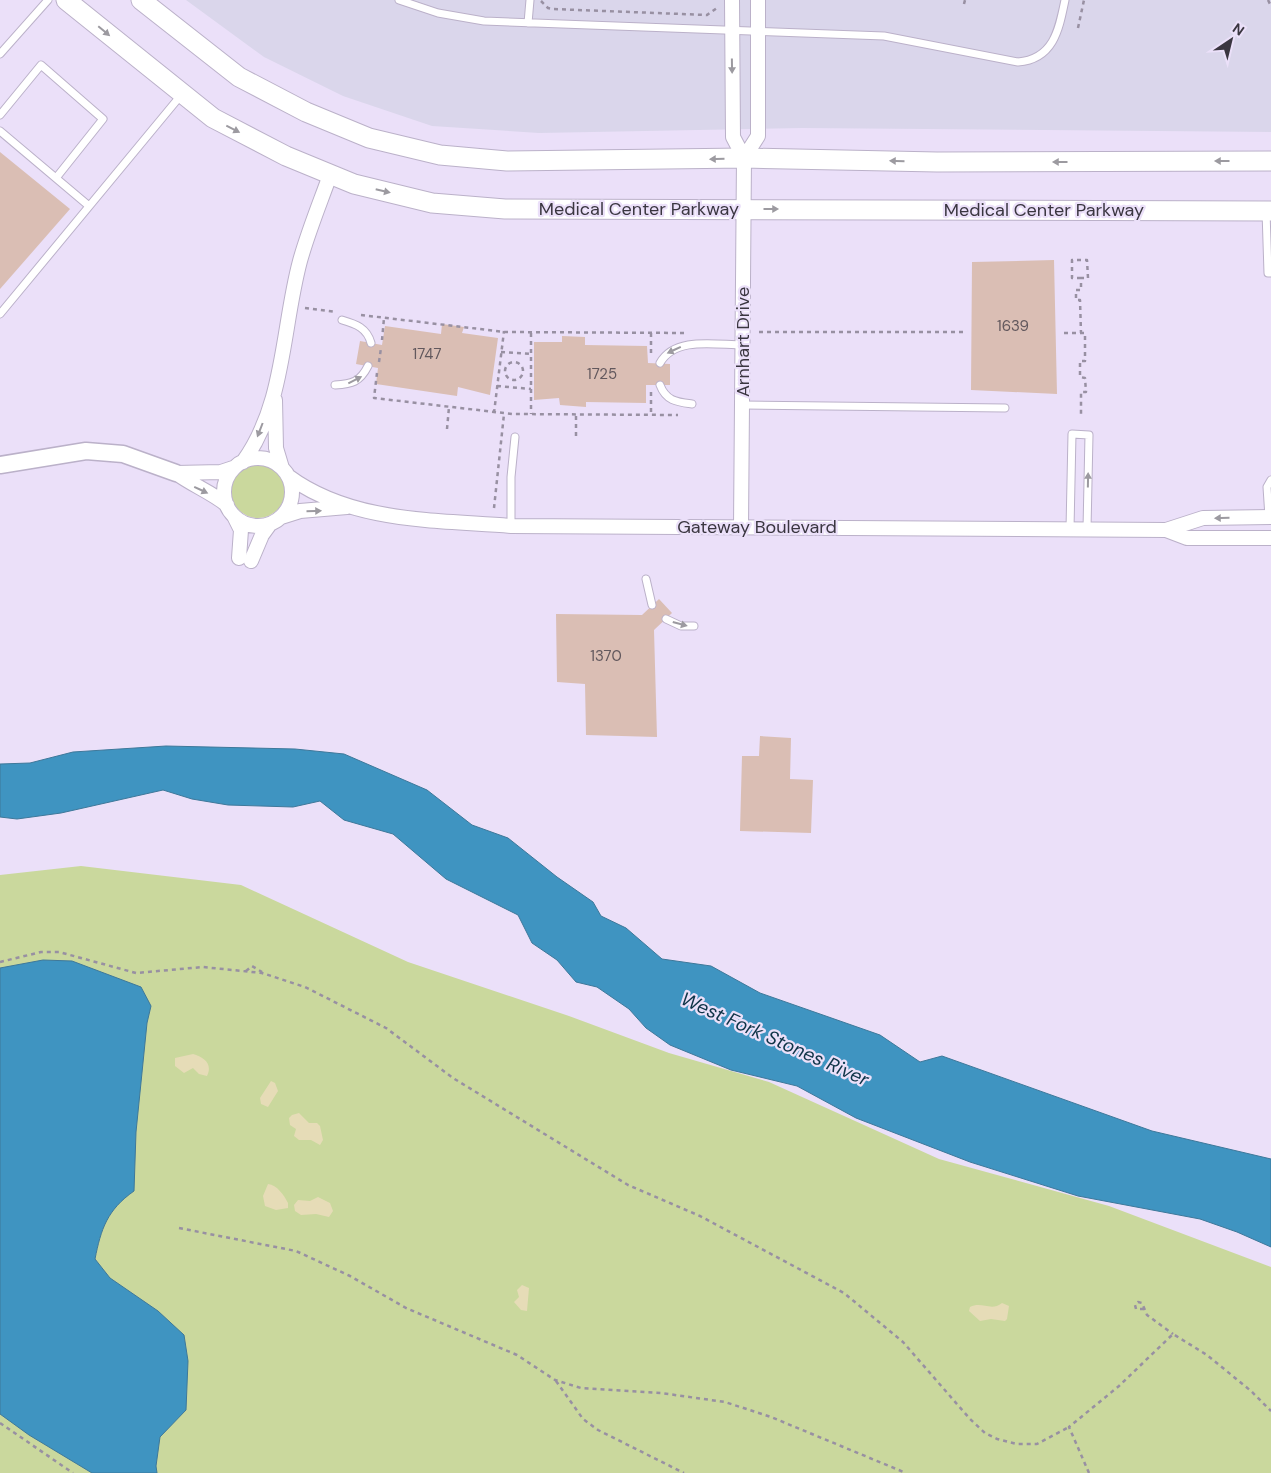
<svg xmlns="http://www.w3.org/2000/svg" width="1271" height="1473" font-family="'DM Sans',sans-serif">
<style>
.medical{fill:#dad6eb}
.green{fill:#cad89d}
.sand{fill:#e6dcb7}
.water{fill:#3f94c1;stroke:#3e789a}
.building{fill:#dabeb4}
.lines{fill:none;stroke-linecap:round;stroke-linejoin:round}
.service-casing{stroke:#bbb1c9;stroke-width:9}
.minor-casing{stroke:#bbb1c9;stroke-width:16}
.tertiary-casing{stroke:#bbb1c9;stroke-width:19}
.secondary-casing{stroke:#bbb1c9;stroke-width:21}
.path{stroke:#9890a2;stroke-width:2.5;stroke-dasharray:4 4;stroke-linecap:butt}
.service{stroke:#fff;stroke-width:7}
.minor{stroke:#fff;stroke-width:14}
.tertiary{stroke:#fff;stroke-width:16}
.secondary{stroke:#fff;stroke-width:19}
.oneway{fill:#9c9aa0}
.labels{text-anchor:middle;dominant-baseline:central;stroke-width:4.5;stroke-linejoin:round;paint-order:stroke}
.number-label{font-size:15px;fill:#62585d}
.street-label{font-size:18px;fill:#3a3640;stroke:#ebe0f9}
.water-label{font-size:19px;font-style:italic;fill:#0f3448;stroke:#ebe0f9}
</style>
<rect width="100%" height="100%" fill="#ebe0f9"/>
<path class="medical" d="M 186,0 L 1271,0 L 1271,132 L 802,128 L 539,133 L 432,126 L 343,96 L 264,57 Z"/>
<path class="green" d="M231 491a27 27 0 1 1 54 0a27 27 0 1 1-54 0Z
M 81,866 L 241,885 L 408,962 L 569,1016 L 669,1053 L 769,1082 L 939,1159 L 1109,1206 L 1271,1267 L 1271,1473 L 0,1473 L 0,875 Z"/>
<path class="sand" d="M 193,1054 C 204,1057 213,1064 207,1076 L 199,1074 L 193,1068 L 184,1073 L 175,1066 L 175,1058 Z
M 271,1081 L 275,1083 L 278,1091 L 268,1107 L 261,1104 L 260,1098 Z
M 299,1113 L 309,1123 L 317,1123 L 320,1126 L 323,1140 L 320,1145 L 311,1140 L 299,1140 L 294,1136 L 296,1129 L 290,1125 L 289,1118 L 292,1115 Z
M 268,1184 C 277,1185 284,1195 288,1203 L 288,1208 L 276,1210 L 265,1206 L 263,1196 Z
M 318,1197 L 330,1203 L 333,1211 L 329,1217 L 316,1214 L 301,1215 L 295,1211 L 294,1205 L 298,1200 L 310,1201 Z
M 522,1285 L 529,1288 L 527,1311 L 521,1310 L 514,1302 L 519,1297 L 517,1290 Z
M 1002,1303 L 1009,1306 L 1007,1319 L 1005,1321 L 991,1319 L 980,1321 L 969,1311 L 970,1307 C 982,1301 991,1312 1002,1303 Z"/>
<path class="water" d="M 166,746 L 295,749 L 344,754 L 427,790 L 472,825 L 508,838 L 557,877 L 593,902 L 601,916 L 626,928 L 662,959 L 711,966 L 760,993 L 880,1035 L 920,1062 L 942,1056 L 1152,1131 L 1271,1159 L 1271,1247 L 1237,1232 L 1200,1219 L 1078,1196 L 970,1162 L 856,1118 L 797,1086 L 731,1070 L 670,1045 L 646,1028 L 629,1009 L 597,987 L 576,982 L 557,960 L 532,943 L 518,915 L 446,879 L 393,834 L 344,820 L 320,801 L 293,807 L 228,805 L 192,799 L 163,790 L 61,813 L 17,819 L 0,817 L 0,764 L 30,763 L 73,752 Z
M 43,960 L 72,961 L 141,987 L 151,1006 L 147,1023 L 136,1132 L 134,1191 C 107,1210 101,1229 95,1259 L 110,1278 L 158,1311 L 184,1335 L 188,1361 L 186,1410 L 160,1437 L 156,1466 L 157,1473 L 92,1473 L 29,1435 L 0,1414 L 0,968 Z"/>
<path class="building" d="M 0,152 L 70,209 L 0,289 Z
M 1054,260 L 1057,394 L 971,390 L 972,262 Z
M 442,324 L 464,327 L 462,333 L 498,338 L 490,395 L 458,387 L 457,396 L 376,384 L 378,368 L 356,364 L 360,341 L 382,345 L 385,326 L 441,334 Z
M 562,336 L 585,337 L 585,345 L 647,346 L 648,363 L 670,364 L 670,385 L 646,385 L 646,403 L 586,402 L 586,407 L 560,405 L 559,398 L 534,400 L 534,342 L 562,342 Z
M 659,599 L 672,613 L 654,630 L 657,737 L 586,735 L 585,684 L 557,682 L 556,614 L 642,615 Z
M 760,736 L 791,738 L 790,779 L 813,780 L 811,833 L 740,831 L 742,756 L 759,756 Z"/>
<g class="lines">
<defs>
<path id="service" d="M 399,0 L 438,13 L 484,21 L 884,36 L 1018,62 C 1054,59 1059,29 1065,0
M 528,23 L 530,0
M 0,54 L 48,0
M 0,115 L 41,65 L 103,119 L 56,178
M 0,131 L 89,206
M 1266,211 L 1268,273 L 1271,273
M 0,314 L 182,94
M 342,320 C 356,324 367,328 371,343
M 660,363 C 675,336 716,345 743,345
M 335,385 C 352,384 360,382 368,366
M 660,385 C 666,401 677,402 692,404
M 743,405 L 1005,408
M 1269,517 L 1267,487 L 1271,480
M 511,526 L 511,477 L 515,437
M 1070,529 L 1072,434 L 1089,435 L 1087,529
M 646,579 L 652,605
M 666,619 L 681,626 L 694,626"/>
<path id="minor" d="M 732,0 L 733,137 L 744,158 L 758,136 L 758,0
M 275,400 L 276,448 L 282,468
M224 492a34 34 0 1 1 68 0a34 34 0 1 1-68 0Z
M 243,462 C 285,404 282,328 300,261 C 308,232 320,203 330,175
M 176,473 C 192,485 211,492 227,505
M 176,473 L 221,472 L 233,468
M 288,476 C 351,523 436,520 511,526 L 1166,530 L 1203,518 L 1271,517
M 234,516 L 241,530 L 239,558
M 281,517 L 300,511 L 347,507
M 741,527 L 744,158
M 1166,530 L 1187,538 L 1271,538
M 251,561 L 262,535 L 270,524"/>
<path id="tertiary" d="M 0,465 L 86,451 L 123,454 L 176,473"/>
<path id="secondary" d="M 66,0 L 213,118 L 286,156 L 354,184 L 432,203 L 505,209 L 1271,211
M 141,0 L 239,77 L 306,112 L 369,138 L 440,155 L 507,161 L 744,158 L 937,162 L 1271,161"/>
</defs>
<use href="#service" class="service-casing"/>
<use href="#minor" class="minor-casing"/>
<use href="#tertiary" class="tertiary-casing"/>
<use href="#secondary" class="secondary-casing"/>
<path class="path" d="M 1268,0 L 1271,6
M 541,1 L 548,8 L 553,9 L 707,15 L 717,8
M 964,4 L 965,0
M 1078,28 L 1084,0
M 1081,278 L 1072,278 L 1072,260 L 1087,260 L 1088,278 L 1081,278 L 1081,290 L 1076,290 L 1076,300 L 1080,300 L 1081,333
M 305,308 L 336,312
M 361,315 L 505,332 L 687,333
M 759,332 L 967,332
M 531,333 L 531,414
M 651,333 L 651,357
M 1064,333 L 1085,333 L 1085,361 L 1080,361 L 1080,377 L 1085,378 L 1086,392 L 1081,392 L 1081,417
M 382,340 L 384,318
M 501,352 L 531,354
M 379,362 L 381,348
M505 371a9 9 0 1 1 18 0a9 9 0 1 1-18 0Z
M 377,373 L 374,398 L 512,414 L 678,415
M 497,386 L 531,389
M 651,392 L 651,415
M 494,413 L 504,331
M 447,429 L 449,407
M 576,436 L 576,414
M 494,508 L 504,414
M 0,962 L 41,952 L 59,952 L 136,973 L 203,967 L 262,973 L 305,987 L 386,1028 L 453,1078 L 628,1185 L 700,1216 L 844,1293 L 903,1342 L 970,1419 L 985,1433 L 997,1439 L 1017,1444 L 1037,1444 L 1069,1427
M 246,971 L 252,966 L 262,972
M 179,1228 L 296,1251 L 350,1276 L 406,1308 L 517,1355 L 555,1380 L 581,1388 L 661,1393 L 725,1402 L 771,1417 L 906,1473
M 1144,1309 L 1136,1309 L 1135,1305 L 1138,1302 L 1142,1303 L 1147,1315 L 1173,1334
M 556,1381 L 583,1419 L 598,1430 L 684,1473
M 0,1423 L 73,1473
M 1089,1473 L 1069,1427 L 1119,1386 L 1173,1334 L 1207,1355 L 1251,1391 L 1271,1411"/>
<use href="#service" class="service"/>
<use href="#minor" class="minor"/>
<use href="#tertiary" class="tertiary"/>
<use href="#secondary" class="secondary"/>
</g>
<defs><path id="oneway-solid" d="M-6-.8H1V-3.2L6.5 0L1 3.2V.8H-6Z" transform="scale(1.25)"/></defs>
<g class="oneway">
<use href="#oneway-solid" transform="translate(104 31) rotate(40)"/>
<use href="#oneway-solid" transform="translate(732 66) rotate(89)"/>
<use href="#oneway-solid" transform="translate(233 129) rotate(27)"/>
<use href="#oneway-solid" transform="translate(717 159) rotate(179)"/>
<use href="#oneway-solid" transform="translate(897 161) rotate(-179)"/>
<use href="#oneway-solid" transform="translate(1222 161) rotate(180)"/>
<use href="#oneway-solid" transform="translate(1060 162) rotate(180)"/>
<use href="#oneway-solid" transform="translate(383 191) rotate(13)"/>
<use href="#oneway-solid" transform="translate(771 209)"/>
<use href="#oneway-solid" transform="translate(674 350) rotate(155)"/>
<use href="#oneway-solid" transform="translate(355 380) rotate(-27)"/>
<use href="#oneway-solid" transform="translate(260 430) rotate(111)"/>
<use href="#oneway-solid" transform="translate(1088 480) rotate(-89)"/>
<use href="#oneway-solid" transform="translate(201 490) rotate(25)"/>
<use href="#oneway-solid" transform="translate(314 511) rotate(-1)"/>
<use href="#oneway-solid" transform="translate(1222 518) rotate(179)"/>
<use href="#oneway-solid" transform="translate(680 624) rotate(15)"/>
</g>
<g class="labels">
<g class="number-label">
<text x="1013" y="326">1639</text>
<text x="427" y="354">1747</text>
<text x="602" y="374">1725</text>
<text x="606" y="656">1370</text>
</g>
<g class="street-label">
<text x="639" y="209">Medical Center Parkway</text>
<text x="1044" y="210">Medical Center Parkway</text>
<text transform="translate(743 342) rotate(-90)">Arnhart Drive</text>
<text x="757" y="527">Gateway Boulevard</text>
</g>
<g class="water-label">
<text transform="translate(775 1039) rotate(24)">West Fork Stones River</text>
</g>
</g>
<g transform="translate(1231 40) rotate(35)" stroke="#ebe0f9" stroke-width="4" paint-order="stroke">
<path d="M0-4L9 19L0 12L-9 19Z" fill="#3a3640"/>
<text y="-8" font-size="14" font-weight="bold" text-anchor="middle" fill="#3a3640">N</text>
</g>
</svg>
